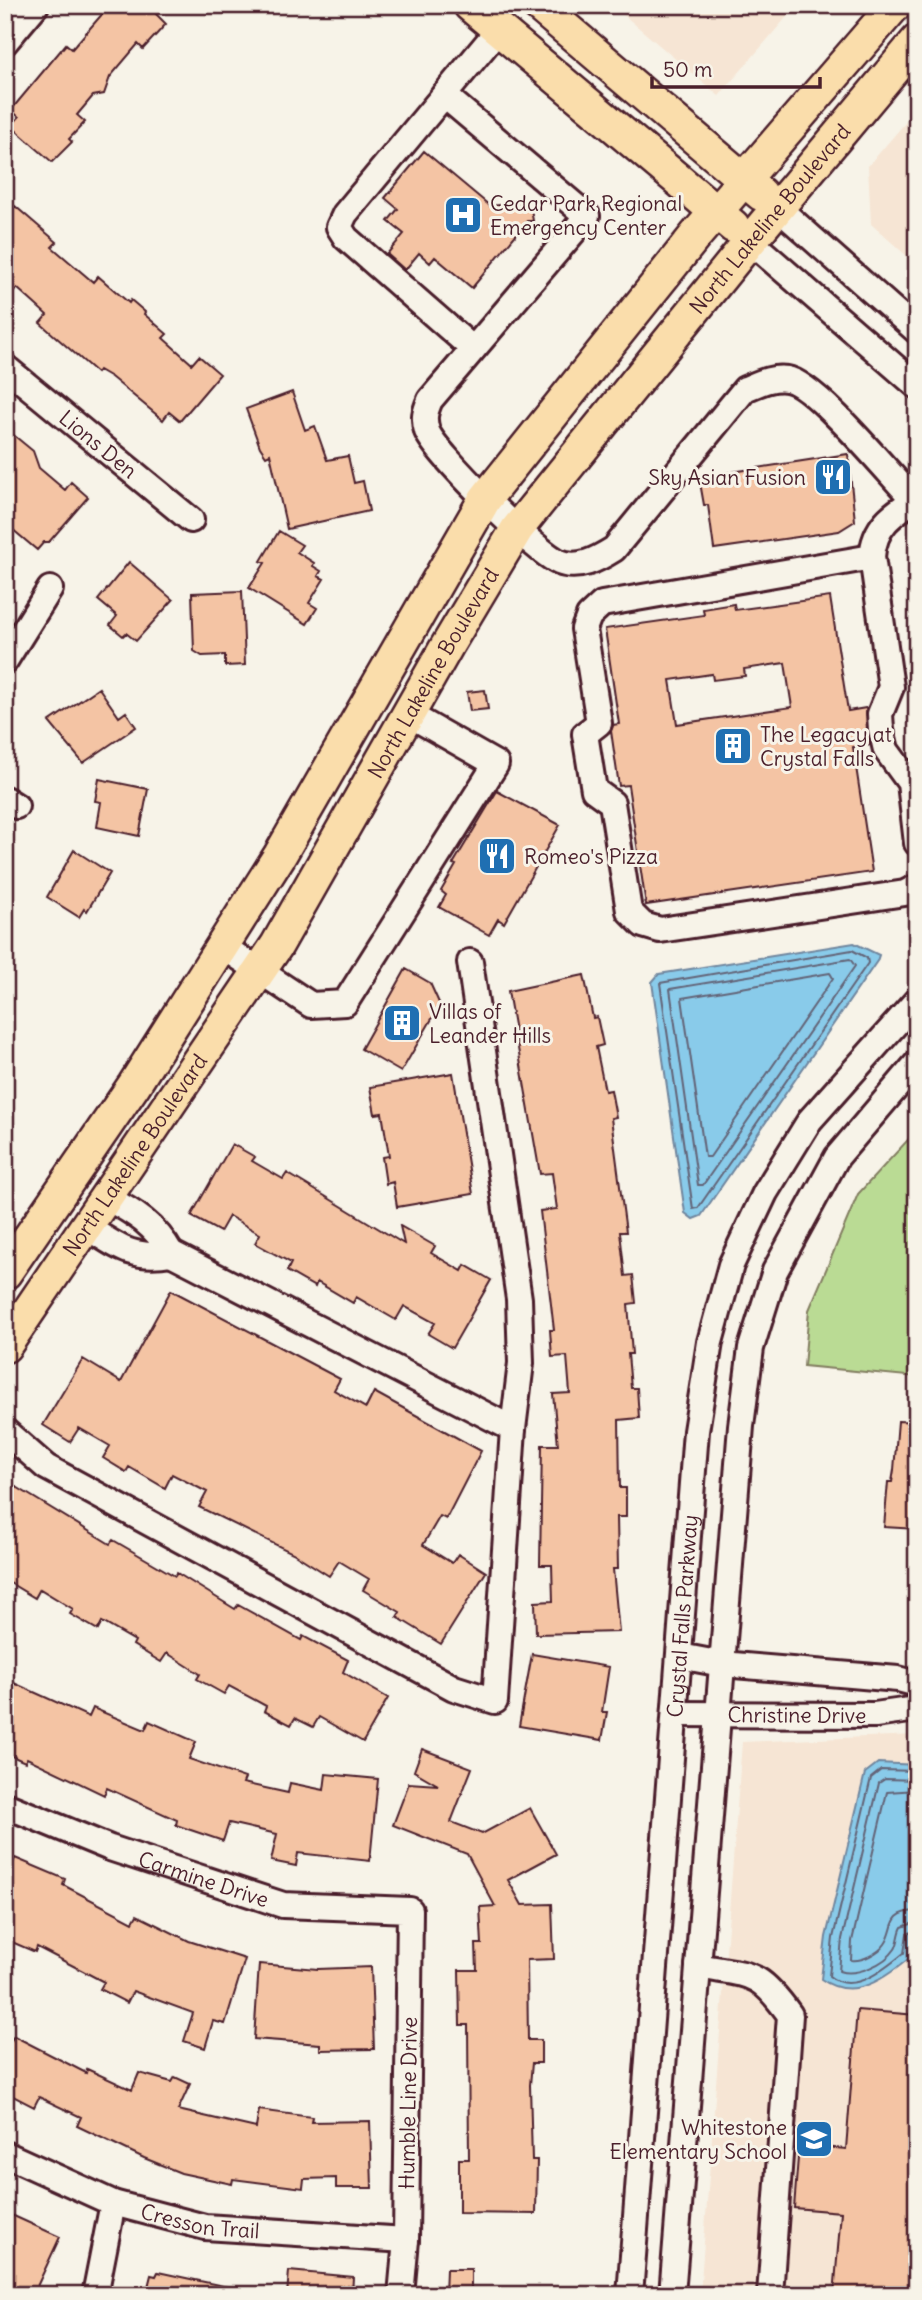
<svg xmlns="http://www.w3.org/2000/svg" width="922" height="2300" font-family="Delius,sans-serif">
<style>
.built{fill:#f6e5d4}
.green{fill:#badb94;stroke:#827d60;stroke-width:2}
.water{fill:#89cbea;stroke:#70869e;stroke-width:2}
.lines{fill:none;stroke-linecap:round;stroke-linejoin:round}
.shore{stroke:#636477;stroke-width:2}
.building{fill:#f4c4a4;stroke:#4a1f2b;stroke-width:2;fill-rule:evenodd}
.minor-casing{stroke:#4a1f2b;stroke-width:30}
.major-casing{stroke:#4a1f2b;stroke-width:37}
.minor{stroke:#f7f3e8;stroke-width:24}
.major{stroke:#faddab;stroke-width:32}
.labels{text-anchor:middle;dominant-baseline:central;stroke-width:6;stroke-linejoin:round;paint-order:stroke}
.poi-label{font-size:21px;fill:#4a1f2b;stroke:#f7f3e8;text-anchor:start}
.street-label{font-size:21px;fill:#4a1f2b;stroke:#f7f3e8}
</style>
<rect width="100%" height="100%" fill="#f7f3e8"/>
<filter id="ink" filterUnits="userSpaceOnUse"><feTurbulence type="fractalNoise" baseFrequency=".0143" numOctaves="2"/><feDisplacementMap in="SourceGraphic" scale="14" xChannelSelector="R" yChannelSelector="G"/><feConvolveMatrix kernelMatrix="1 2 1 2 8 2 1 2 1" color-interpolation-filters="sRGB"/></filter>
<g filter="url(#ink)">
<path class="built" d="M 612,5 L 797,5 L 719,96 Z
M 917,109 L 917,265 L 871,224 L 868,166 Z
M 917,1735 L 917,2295 L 700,2295 L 742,1742 Z"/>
<path class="green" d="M 917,1130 L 917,1377 L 804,1366 L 809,1310 L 858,1194 Z"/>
<path class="water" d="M 854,943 L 879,955 L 877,961 L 701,1216 L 693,1219 L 685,1213 L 652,982 L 659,974 Z
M 878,1763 L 917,1765 L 917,1902 L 912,1956 C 886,1977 854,2003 821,1979 L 826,1937 L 865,1773 Z"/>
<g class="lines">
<path class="shore" d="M 852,950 L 867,958 L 868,963 L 698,1208 L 693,1209 L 660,983 Z
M 850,959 L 855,966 L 703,1185 L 698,1185 L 670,989 Z
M 830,973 L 833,978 L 710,1157 L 705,1157 L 682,998 Z
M 917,1771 L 881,1770 L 871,1778 L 833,1938 L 829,1976 C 853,1996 886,1968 904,1953 L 907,1934 L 917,1930
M 917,1780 L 885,1779 L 879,1783 L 842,1939 L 839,1971 C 856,1977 885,1964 895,1949 C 899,1943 898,1934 902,1927 L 917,1922
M 917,1790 L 887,1792 L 852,1941 L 851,1960 C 861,1962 879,1953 885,1944 C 896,1929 886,1912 917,1911"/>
</g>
<path class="building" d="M 110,5 L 165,5 L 156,14 L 166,24 L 143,49 L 138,44 L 110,77 L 104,94 L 93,96 L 77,115 L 85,122 L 69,139 L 72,142 L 52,162 L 11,126 L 19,117 L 11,110 L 66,44 L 72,49 Z
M 424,151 L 490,206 L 530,202 L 533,221 L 527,221 L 472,288 L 435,257 L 430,263 L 419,253 L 405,270 L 387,254 L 404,234 L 388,221 L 398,209 L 385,198 Z
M 15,206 L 57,242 L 52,247 L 93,282 L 98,276 L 129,303 L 131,300 L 145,312 L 144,314 L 167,334 L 163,338 L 192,364 L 199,356 L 220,374 L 180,421 L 169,412 L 163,420 L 111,377 L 99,370 L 97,373 L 40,323 L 47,315 L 17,288 L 5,302 L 5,218 Z
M 292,392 L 305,430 L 315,426 L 327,460 L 348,456 L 354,483 L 363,481 L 369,511 L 287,529 L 270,454 L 266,456 L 260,447 L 246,409 Z
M 5,428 L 33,451 L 39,468 L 65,490 L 71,482 L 88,497 L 49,542 L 44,542 L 37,550 L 5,523 Z
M 848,454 L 855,521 L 839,531 L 714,549 L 708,505 L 704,505 L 699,477 Z
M 279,531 L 302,545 L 297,552 L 314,563 L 313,566 L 321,571 L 318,576 L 324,579 L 309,603 L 317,608 L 307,624 L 249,588 L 265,563 L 261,561 Z
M 129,562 L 173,600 L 136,641 L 126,633 L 123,636 L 110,625 L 117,616 L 98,600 Z
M 242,591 L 245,665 L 225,666 L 225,655 L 202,656 L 194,651 L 192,593 Z
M 830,597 L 848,711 L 866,708 L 870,745 L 853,747 L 872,872 L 646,905 L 628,785 L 619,786 L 611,731 L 613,725 L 619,724 L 605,629 L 704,615 L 703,609 L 734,604 L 735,610 ZM 785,663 L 792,707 L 677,724 L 670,680 L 712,674 L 713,680 L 745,676 L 744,669 Z
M 99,688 L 119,717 L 126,712 L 136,727 L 83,763 L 49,722 Z
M 485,690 L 488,709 L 470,711 L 467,692 Z
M 99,779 L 148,789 L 139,836 L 97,827 L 101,802 L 95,801 Z
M 497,791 L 560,825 L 504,923 L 498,919 L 489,935 L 439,907 L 446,895 L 441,891 L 456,865 L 453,864 Z
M 74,850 L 110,873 L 87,911 L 84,909 L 79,917 L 47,897 Z
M 406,969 L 430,983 L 440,1005 L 401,1072 L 361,1049 Z
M 584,975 L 593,1018 L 597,1017 L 603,1045 L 596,1047 L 605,1091 L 611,1090 L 616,1117 L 611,1118 L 626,1232 L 620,1232 L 625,1276 L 633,1275 L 636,1303 L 628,1304 L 632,1354 L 628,1354 L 631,1388 L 637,1388 L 639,1418 L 619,1420 L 620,1488 L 626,1488 L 626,1517 L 617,1517 L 618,1569 L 613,1569 L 619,1632 L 536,1634 L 535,1602 L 553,1601 L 552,1565 L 540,1565 L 542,1445 L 558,1445 L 553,1394 L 570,1393 L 567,1356 L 552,1357 L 550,1330 L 554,1330 L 540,1211 L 557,1209 L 552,1173 L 540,1174 L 508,991 Z
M 453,1073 L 473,1194 L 397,1207 L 393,1182 L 386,1184 L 382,1157 L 389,1156 L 382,1113 L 375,1114 L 370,1087 Z
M 232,1144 L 255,1157 L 252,1161 L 283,1179 L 287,1173 L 404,1244 L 400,1226 L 435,1246 L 431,1253 L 462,1271 L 465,1265 L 491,1280 L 452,1348 L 428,1334 L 435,1323 L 404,1306 L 396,1320 L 356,1297 L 353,1303 L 317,1282 L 315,1287 L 287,1271 L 291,1263 L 255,1243 L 260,1234 L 229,1216 L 220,1232 L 191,1216 Z
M 171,1290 L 340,1379 L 334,1390 L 366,1408 L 374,1392 L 481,1451 L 446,1519 L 440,1516 L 423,1545 L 452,1563 L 458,1554 L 486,1572 L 441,1644 L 397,1617 L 400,1612 L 363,1590 L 369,1579 L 339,1561 L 329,1576 L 293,1553 L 199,1507 L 207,1492 L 172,1474 L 165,1488 L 129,1467 L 126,1472 L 103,1458 L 110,1446 L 79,1428 L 70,1442 L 43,1425 L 83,1359 L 121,1382 Z
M 898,1421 L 917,1422 L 917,1529 L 884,1527 L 888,1482 L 892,1482 L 894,1470 Z
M 5,1480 L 110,1544 L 113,1540 L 175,1576 L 177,1573 L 235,1609 L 238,1605 L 301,1640 L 303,1636 L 348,1660 L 343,1672 L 388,1698 L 363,1742 L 319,1717 L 313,1727 L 295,1718 L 291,1725 L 264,1711 L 266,1706 L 229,1686 L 224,1694 L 197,1679 L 200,1674 L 167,1653 L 161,1662 L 133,1645 L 135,1641 L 102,1622 L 98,1630 L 70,1614 L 73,1609 L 40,1589 L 35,1598 L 5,1580 Z
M 532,1654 L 609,1667 L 602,1712 L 607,1712 L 602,1740 L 519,1726 Z
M 5,1679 L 89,1717 L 93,1708 L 145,1730 L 149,1721 L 196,1742 L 189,1759 L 245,1778 L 243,1783 L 288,1793 L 290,1783 L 324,1790 L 326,1774 L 378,1779 L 370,1861 L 298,1853 L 296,1866 L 271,1861 L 277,1834 L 229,1823 L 223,1841 L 176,1825 L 177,1820 L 107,1788 L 104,1795 L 27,1758 L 25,1762 L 5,1753 Z
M 422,1749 L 472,1768 L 451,1822 L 482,1834 L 530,1808 L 556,1854 L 508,1880 L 522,1905 L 552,1904 L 554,1959 L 527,1960 L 528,2040 L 541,2040 L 541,2063 L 532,2063 L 530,2085 L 532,2160 L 537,2160 L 536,2214 L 459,2213 L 459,2159 L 469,2159 L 468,2025 L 460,2025 L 459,1970 L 477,1970 L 476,1944 L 482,1944 L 480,1907 L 495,1906 L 467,1854 L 393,1825 L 409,1783 L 438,1785 L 414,1771 Z
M 15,1858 L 65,1879 L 63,1885 L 133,1922 L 137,1915 L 189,1941 L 245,1959 L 225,2024 L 213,2021 L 205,2048 L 184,2041 L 193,2013 L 133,1991 L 127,2003 L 100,1989 L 104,1982 L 37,1947 L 35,1952 L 5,1939 L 5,1881 Z
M 259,1964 L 318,1969 L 371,1967 L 374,2049 L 320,2050 L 320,2044 L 254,2039 Z
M 857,2010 L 917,2015 L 917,2295 L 834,2295 L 841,2212 L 794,2208 L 799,2145 L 846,2149 Z
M 14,2036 L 86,2073 L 87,2069 L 132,2090 L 139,2073 L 172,2082 L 175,2077 L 190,2084 L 178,2110 L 256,2128 L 259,2110 L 312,2117 L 311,2122 L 370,2121 L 372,2188 L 336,2188 L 336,2178 L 304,2179 L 303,2188 L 233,2179 L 232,2184 L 181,2173 L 144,2158 L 77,2126 L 81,2117 L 39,2097 L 34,2107 L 5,2092 L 5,2040 L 10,2042 Z
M 5,2212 L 60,2237 L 33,2295 L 5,2292 Z
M 446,2269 L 471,2269 L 471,2295 L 445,2295 Z
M 289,2271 L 353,2277 L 352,2295 L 287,2295 Z
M 158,2272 L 228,2287 L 227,2295 L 146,2295 L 151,2275 L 156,2276 Z"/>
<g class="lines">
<defs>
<g id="minor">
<path d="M 5,42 L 36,5"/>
<path d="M 444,95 L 587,216 L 430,400 C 425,412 423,418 427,431 C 436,454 536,552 559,562 C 579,570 598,559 614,549 L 745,389 C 760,383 771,377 787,379 C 815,383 891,476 914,500"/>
<path d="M 778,208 L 917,331"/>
<path d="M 750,241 L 917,386"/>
<path d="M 473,349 L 346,238 L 339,227 L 345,214 L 499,29"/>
<path id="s1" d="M 5,367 L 191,520"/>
<path d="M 872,557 C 874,526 892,514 917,498"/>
<path d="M 5,661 L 50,589"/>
<path d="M 5,799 L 16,806"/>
<path d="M 917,843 L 910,783 L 886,750 L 881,729 L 880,714 L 891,687 L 872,557 L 602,604 L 589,616 L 584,629 L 599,723 L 585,734 L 594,790 L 612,803 L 629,911 L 643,925 L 660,930 L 905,893 L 917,887"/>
<path d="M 222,946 L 311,1005 L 345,1003 L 496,764 L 410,715"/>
<path d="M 87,1227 C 118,1247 133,1260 171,1253 C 156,1226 134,1212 107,1198"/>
<path d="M 171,1253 L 513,1429"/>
<path d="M 5,1431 L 46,1467 L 454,1688 L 495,1701 L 513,1429 L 521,1363 L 519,1299 L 470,962"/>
<path d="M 680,1656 L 722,1664 L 898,1679 L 917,1684"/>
<path id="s2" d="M 676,1714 L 875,1715 L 917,1709"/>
<path id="s3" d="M 5,1805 L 110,1848 L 283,1905 L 410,1910 L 406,2240 L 401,2295"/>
<path d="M 698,1966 C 751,1976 757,1969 790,2015 L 770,2295"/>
<path id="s4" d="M 5,2154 L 113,2203 L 205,2227 L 406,2240"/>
<path d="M 95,2295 L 113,2203"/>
<path id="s5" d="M 630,2295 L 696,1431 L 710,1342 L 731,1265 L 765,1193 L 810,1120 L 917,1000"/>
<path d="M 672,2295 L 741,1426 L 751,1348 L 775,1271 L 837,1157 L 917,1063"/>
</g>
<g id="major">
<path d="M 470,5 L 733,226"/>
<path d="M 538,5 L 761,194"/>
<path d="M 5,1273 L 134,1085 L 280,855 L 485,499 L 696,235 L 895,5"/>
<path id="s6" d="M 5,1346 L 277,945 L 447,646 L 517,529 L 750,241 L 917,41"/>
</g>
</defs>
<use href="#minor" class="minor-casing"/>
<use href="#major" class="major-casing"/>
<use href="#minor" class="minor"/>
<use href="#major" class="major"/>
</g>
</g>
<defs>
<symbol id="hospital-square" viewBox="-11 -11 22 22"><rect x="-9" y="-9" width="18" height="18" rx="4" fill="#1f6fb2" stroke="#f7f3e8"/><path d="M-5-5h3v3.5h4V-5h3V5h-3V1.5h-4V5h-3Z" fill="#fff"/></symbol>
<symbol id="restaurant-square" viewBox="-11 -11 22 22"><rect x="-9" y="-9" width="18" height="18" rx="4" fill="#1f6fb2" stroke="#f7f3e8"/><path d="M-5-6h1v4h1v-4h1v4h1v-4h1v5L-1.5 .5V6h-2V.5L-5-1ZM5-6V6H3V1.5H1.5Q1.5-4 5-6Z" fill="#fff"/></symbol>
<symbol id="building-square" viewBox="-11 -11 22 22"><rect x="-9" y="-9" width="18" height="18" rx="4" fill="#1f6fb2" stroke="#f7f3e8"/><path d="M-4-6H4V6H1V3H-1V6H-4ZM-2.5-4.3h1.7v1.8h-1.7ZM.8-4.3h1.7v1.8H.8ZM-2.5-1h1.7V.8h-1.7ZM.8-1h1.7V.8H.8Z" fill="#fff"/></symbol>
<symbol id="school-square" viewBox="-11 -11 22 22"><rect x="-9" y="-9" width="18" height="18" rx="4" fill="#1f6fb2" stroke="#f7f3e8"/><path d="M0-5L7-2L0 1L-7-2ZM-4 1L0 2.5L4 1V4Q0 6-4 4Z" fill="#fff"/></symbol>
</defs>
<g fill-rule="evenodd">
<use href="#hospital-square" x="441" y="193" width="44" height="44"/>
<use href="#restaurant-square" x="811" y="455" width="44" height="44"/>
<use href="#building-square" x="711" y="724" width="44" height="44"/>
<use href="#restaurant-square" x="475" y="834" width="44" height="44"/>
<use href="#building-square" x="380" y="1001" width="44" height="44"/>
<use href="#school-square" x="792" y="2117" width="44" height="44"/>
</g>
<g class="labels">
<g class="poi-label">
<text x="490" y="203">Cedar Park Regional<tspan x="490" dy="24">Emergency Center</tspan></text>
<text x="806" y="477" text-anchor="end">Sky Asian Fusion</text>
<text x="760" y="734">The Legacy at<tspan x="760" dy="24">Crystal Falls</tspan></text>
<text x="524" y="856">Romeo's Pizza</text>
<text x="429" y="1011">Villas of<tspan x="429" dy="24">Leander Hills</tspan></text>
<text x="787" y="2127" text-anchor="end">Whitestone<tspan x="787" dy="24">Elementary School</tspan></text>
</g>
<g class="street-label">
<text stroke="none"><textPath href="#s6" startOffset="1365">North Lakeline Boulevard</textPath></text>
<text stroke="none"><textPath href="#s1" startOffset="121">Lions Den</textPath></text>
<text stroke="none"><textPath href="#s6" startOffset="798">North Lakeline Boulevard</textPath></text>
<text stroke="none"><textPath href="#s6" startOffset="231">North Lakeline Boulevard</textPath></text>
<text stroke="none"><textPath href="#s5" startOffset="681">Crystal Falls Parkway</textPath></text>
<text stroke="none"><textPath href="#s2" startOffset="121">Christine Drive</textPath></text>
<text stroke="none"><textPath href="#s3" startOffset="212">Carmine Drive</textPath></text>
<text transform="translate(408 2103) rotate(-89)">Humble Line Drive</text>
<text stroke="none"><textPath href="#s4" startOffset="208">Cresson Trail</textPath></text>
</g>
</g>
<rect width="922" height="2300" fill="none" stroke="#f7f3e8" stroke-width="28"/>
<rect x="14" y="14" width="894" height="2272" fill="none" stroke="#4a1f2b" stroke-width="2.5" filter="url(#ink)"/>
<path d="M652 77v10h168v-10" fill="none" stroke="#4a1f2b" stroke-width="3.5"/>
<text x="663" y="77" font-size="21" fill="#4a1f2b" stroke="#f7f3e8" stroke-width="5" paint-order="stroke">50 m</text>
</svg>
